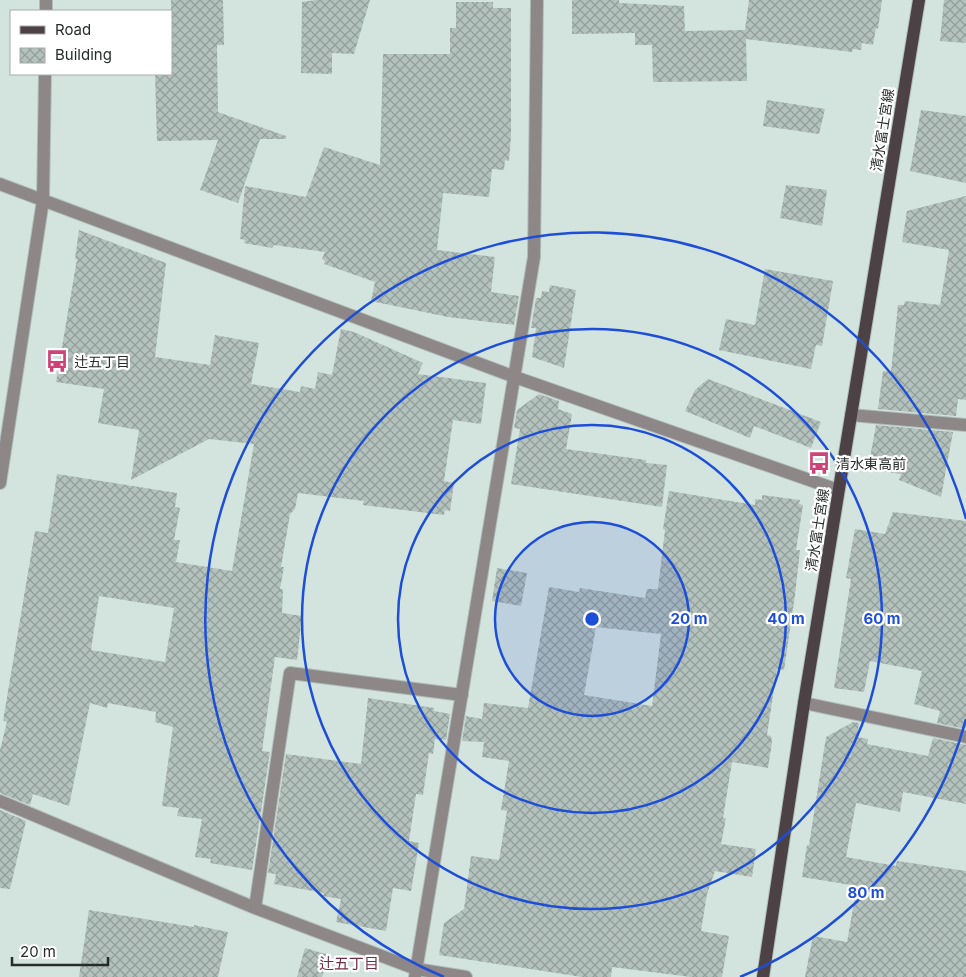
<svg xmlns="http://www.w3.org/2000/svg" width="966" height="977" font-family="Inter,'Noto Sans JP',sans-serif">
<style>
.building{fill:url(#building-cross-hatch);fill-rule:evenodd}
.lines{fill:none;stroke-linecap:round;stroke-linejoin:round}
.minor-casing{stroke:#b0beba;stroke-width:14}
.major-casing{stroke:#b0beba;stroke-width:14}
.minor{stroke:#8d8788;stroke-width:12}
.major{stroke:#4c4144;stroke-width:12}
.ring{fill:none;stroke:#1d4ed8;stroke-width:2.5}
.labels{text-anchor:middle;dominant-baseline:central;stroke-width:4.5;stroke-linejoin:round;paint-order:stroke}
.street-label{font-size:14px;fill:#262c2a;stroke:#fff}
.poi-label{font-size:14px;fill:#262c2a;stroke:#fff;text-anchor:start}
.neighbourhood-label{font-size:15px;fill:#722e45;stroke:#fff}
.centre{fill:#1d4ed8;stroke:#fff;stroke-width:2.5}
.ring-label{font-size:15px;text-anchor:middle;font-weight:bold;fill:#1d4ed8;stroke:#fff;stroke-width:4.5;stroke-linejoin:round;paint-order:stroke}
</style>
<defs>
<pattern id="building-cross-hatch" width="8" height="8" patternUnits="userSpaceOnUse" patternTransform="scale(1.25)"><rect width="8" height="8" fill="#b4c2bd"/><path d="M0 0l8 8M0 8l8-8" fill="none" stroke="#929e9a"/></pattern>
</defs>
<rect width="100%" height="100%" fill="#d3e3de"/>
<path class="building" d="M 171,0 L 223,0 L 224,45 L 217,45 L 218,112 L 286,136 L 286,139 L 260,139 L 238,203 L 200,190 L 218,140 L 157,141 L 155,74 L 171,74 Z
M 316,0 L 370,0 L 354,54 L 332,53 L 332,74 L 301,73 L 302,2 Z
M 572,0 L 619,0 L 619,3 L 684,6 L 685,31 L 745,30 L 749,0 L 882,0 L 878,29 L 876,28 L 873,45 L 862,43 L 861,50 L 853,49 L 852,52 L 746,39 L 747,81 L 653,82 L 652,45 L 635,45 L 635,33 L 572,34 Z
M 944,0 L 966,0 L 966,43 L 940,41 Z
M 456,2 L 493,2 L 493,8 L 511,8 L 511,136 L 509,161 L 505,160 L 504,170 L 492,169 L 489,197 L 443,193 L 437,250 L 495,257 L 491,292 L 519,296 L 514,325 L 448,317 L 371,301 L 375,282 L 324,264 L 325,261 L 322,259 L 325,252 L 274,245 L 272,248 L 244,243 L 245,240 L 240,239 L 245,186 L 306,197 L 324,147 L 380,165 L 383,54 L 450,54 L 450,28 L 456,28 Z
M 767,100 L 825,109 L 819,134 L 763,126 Z
M 921,110 L 966,116 L 966,183 L 910,171 Z
M 786,185 L 827,190 L 822,226 L 780,218 Z
M 966,196 L 966,400 L 958,399 L 956,416 L 878,409 L 883,371 L 891,372 L 898,305 L 904,305 L 905,301 L 940,305 L 949,250 L 902,242 L 907,211 Z
M 79,230 L 166,263 L 155,357 L 210,365 L 215,335 L 259,343 L 251,384 L 300,392 L 301,386 L 315,389 L 318,372 L 332,375 L 341,329 L 354,332 L 423,363 L 418,374 L 486,383 L 481,424 L 453,420 L 444,481 L 454,483 L 450,511 L 445,510 L 444,515 L 363,505 L 364,501 L 298,493 L 295,509 L 290,514 L 281,567 L 284,567 L 280,589 L 283,589 L 282,613 L 302,616 L 297,660 L 275,657 L 262,751 L 270,752 L 252,870 L 210,863 L 211,859 L 195,857 L 202,819 L 177,816 L 179,808 L 162,806 L 173,727 L 155,722 L 156,712 L 108,703 L 107,708 L 90,703 L 69,806 L 33,794 L 30,805 L 0,793 L 0,750 L 7,722 L 3,721 L 35,531 L 48,533 L 57,474 L 177,493 L 175,507 L 180,508 L 174,540 L 180,540 L 176,562 L 232,571 L 254,444 L 209,439 L 131,480 L 139,430 L 98,423 L 104,389 L 56,382 L 77,259 L 75,259 ZM 99,596 L 174,608 L 165,662 L 91,650 Z
M 765,269 L 833,281 L 822,346 L 816,345 L 811,369 L 719,350 L 726,319 L 755,325 Z
M 550,285 L 576,290 L 564,368 L 532,357 L 536,328 L 531,328 L 536,298 L 541,298 L 542,291 L 549,292 Z
M 708,379 L 821,422 L 811,448 L 754,426 L 750,438 L 685,411 L 695,390 Z
M 539,394 L 559,401 L 558,409 L 572,414 L 566,449 L 646,460 L 646,463 L 667,465 L 662,507 L 511,484 L 520,429 L 514,428 L 517,410 Z
M 876,425 L 953,432 L 941,497 L 899,480 L 901,474 L 868,469 Z
M 669,491 L 755,505 L 755,499 L 762,500 L 762,495 L 800,500 L 799,504 L 803,505 L 796,550 L 800,550 L 795,595 L 784,670 L 777,669 L 767,735 L 771,736 L 772,742 L 768,768 L 732,762 L 723,818 L 726,818 L 721,844 L 756,849 L 752,877 L 715,871 L 707,894 L 701,931 L 729,936 L 722,977 L 691,977 L 612,967 L 611,977 L 582,977 L 439,955 L 444,923 L 464,909 L 471,856 L 499,860 L 507,811 L 501,810 L 509,761 L 482,757 L 484,742 L 462,741 L 466,716 L 482,719 L 484,703 L 528,708 L 549,587 L 579,592 L 580,588 L 645,598 L 647,589 L 658,589 L 665,530 L 663,529 ZM 596,627 L 661,634 L 652,706 L 584,695 Z
M 893,512 L 966,521 L 966,729 L 937,723 L 940,711 L 914,704 L 922,671 L 870,661 L 864,692 L 834,688 L 851,579 L 846,578 L 855,529 L 885,534 Z
M 497,568 L 527,573 L 521,606 L 492,601 Z
M 368,698 L 434,708 L 434,711 L 450,714 L 446,740 L 435,739 L 433,754 L 429,753 L 423,795 L 416,794 L 409,841 L 419,843 L 411,891 L 393,888 L 386,931 L 336,922 L 341,899 L 323,896 L 324,893 L 274,884 L 276,874 L 268,873 L 286,754 L 361,764 Z
M 853,722 L 859,723 L 857,737 L 868,739 L 867,744 L 928,756 L 933,738 L 966,745 L 966,804 L 903,792 L 900,812 L 856,803 L 846,857 L 896,866 L 897,861 L 966,871 L 966,977 L 805,977 L 813,936 L 847,942 L 857,886 L 802,877 L 807,845 L 809,845 L 826,737 Z
M 0,810 L 26,821 L 10,889 L 0,888 Z
M 89,910 L 194,927 L 194,925 L 228,932 L 218,977 L 79,977 Z
M 305,948 L 329,955 L 322,977 L 297,977 Z"/>
<g class="lines">
<defs>
<path id="minor" d="M 46,11 L 46,0
M 0,184 L 512,376 L 838,490
M 851,415 L 966,425
M 0,483 L 43,200 L 45,74
M 804,703 L 966,737
M 0,801 L 255,908 L 416,969 L 466,977
M 255,908 L 290,673 L 462,695
M 415,977 L 534,257 L 537,0"/>
<path id="major" d="M 763,977 L 804,703 L 919,0"/>
</defs>
<use href="#minor" class="minor-casing"/>
<use href="#major" class="major-casing"/>
<use href="#minor" class="minor"/>
<use href="#major" class="major"/>
</g>
<circle cx="592" cy="619" r="97" fill="#1d4ed8" fill-opacity=".12"/>
<g class="ring">
<circle cx="592" cy="619" r="97"/>
<circle cx="592" cy="619" r="194"/>
<circle cx="592" cy="619" r="290"/>
<path d="M966 719A387 387 0 0 1 740 977M444 977A387 387 0 1 1 966 519"/>
</g>
<defs>
<symbol id="bus-bare" viewBox="-9 -9 18 18"><path d="M-5-6H5V4H4V6H2V4H-2V6H-4V4H-5ZM-3.5-4V0h7V-4ZM-3.5 1.2v1.5H-2V1.2ZM2 1.2v1.5H3.5V1.2Z" fill="#ce4277" stroke="#fff" stroke-width="2.5" paint-order="stroke"/></symbol>
</defs>
<g fill-rule="evenodd">
<use href="#bus-bare" x="41" y="345" width="32" height="32"/>
<use href="#bus-bare" x="803" y="447" width="32" height="32"/>
</g>
<g class="labels">
<g class="street-label">
<text transform="translate(882 130) rotate(-81)">清水富士宮線</text>
<text transform="translate(817 530) rotate(-81)">清水富士宮線</text>
</g>
<g class="poi-label">
<text x="74" y="361">辻五丁目</text>
<text x="836" y="463">清水東高前</text>
</g>
<g class="neighbourhood-label">
<text x="349" y="963">辻五丁目</text>
</g>
</g>
<circle cx="592" cy="619" r="8" class="centre"/>
<g class="ring-label">
<text x="689" y="624">20 m</text>
<text x="786" y="624">40 m</text>
<text x="882" y="624">60 m</text>
<text x="866" y="898">80 m</text>
</g>
<rect x="10" y="10" width="162" height="65" fill="#ffffff" stroke="#a8abaa"/>
<rect x="20" y="26" width="25" height="8" fill="#4c4144" stroke="#a8abaa"/>
<text x="55" y="35" font-size="15" fill="#262c2a">Road</text>
<rect x="20" y="48" width="25" height="15" fill="url(#building-cross-hatch)" stroke="#a8abaa"/>
<text x="55" y="60" font-size="15" fill="#262c2a">Building</text>
<path d="M12 957v8h96v-8" fill="none" stroke="#262c2a" stroke-width="2.5"/>
<text x="20" y="957" font-size="15" fill="#262c2a" stroke="#ffffff" stroke-width="4" paint-order="stroke">20 m</text>
</svg>
